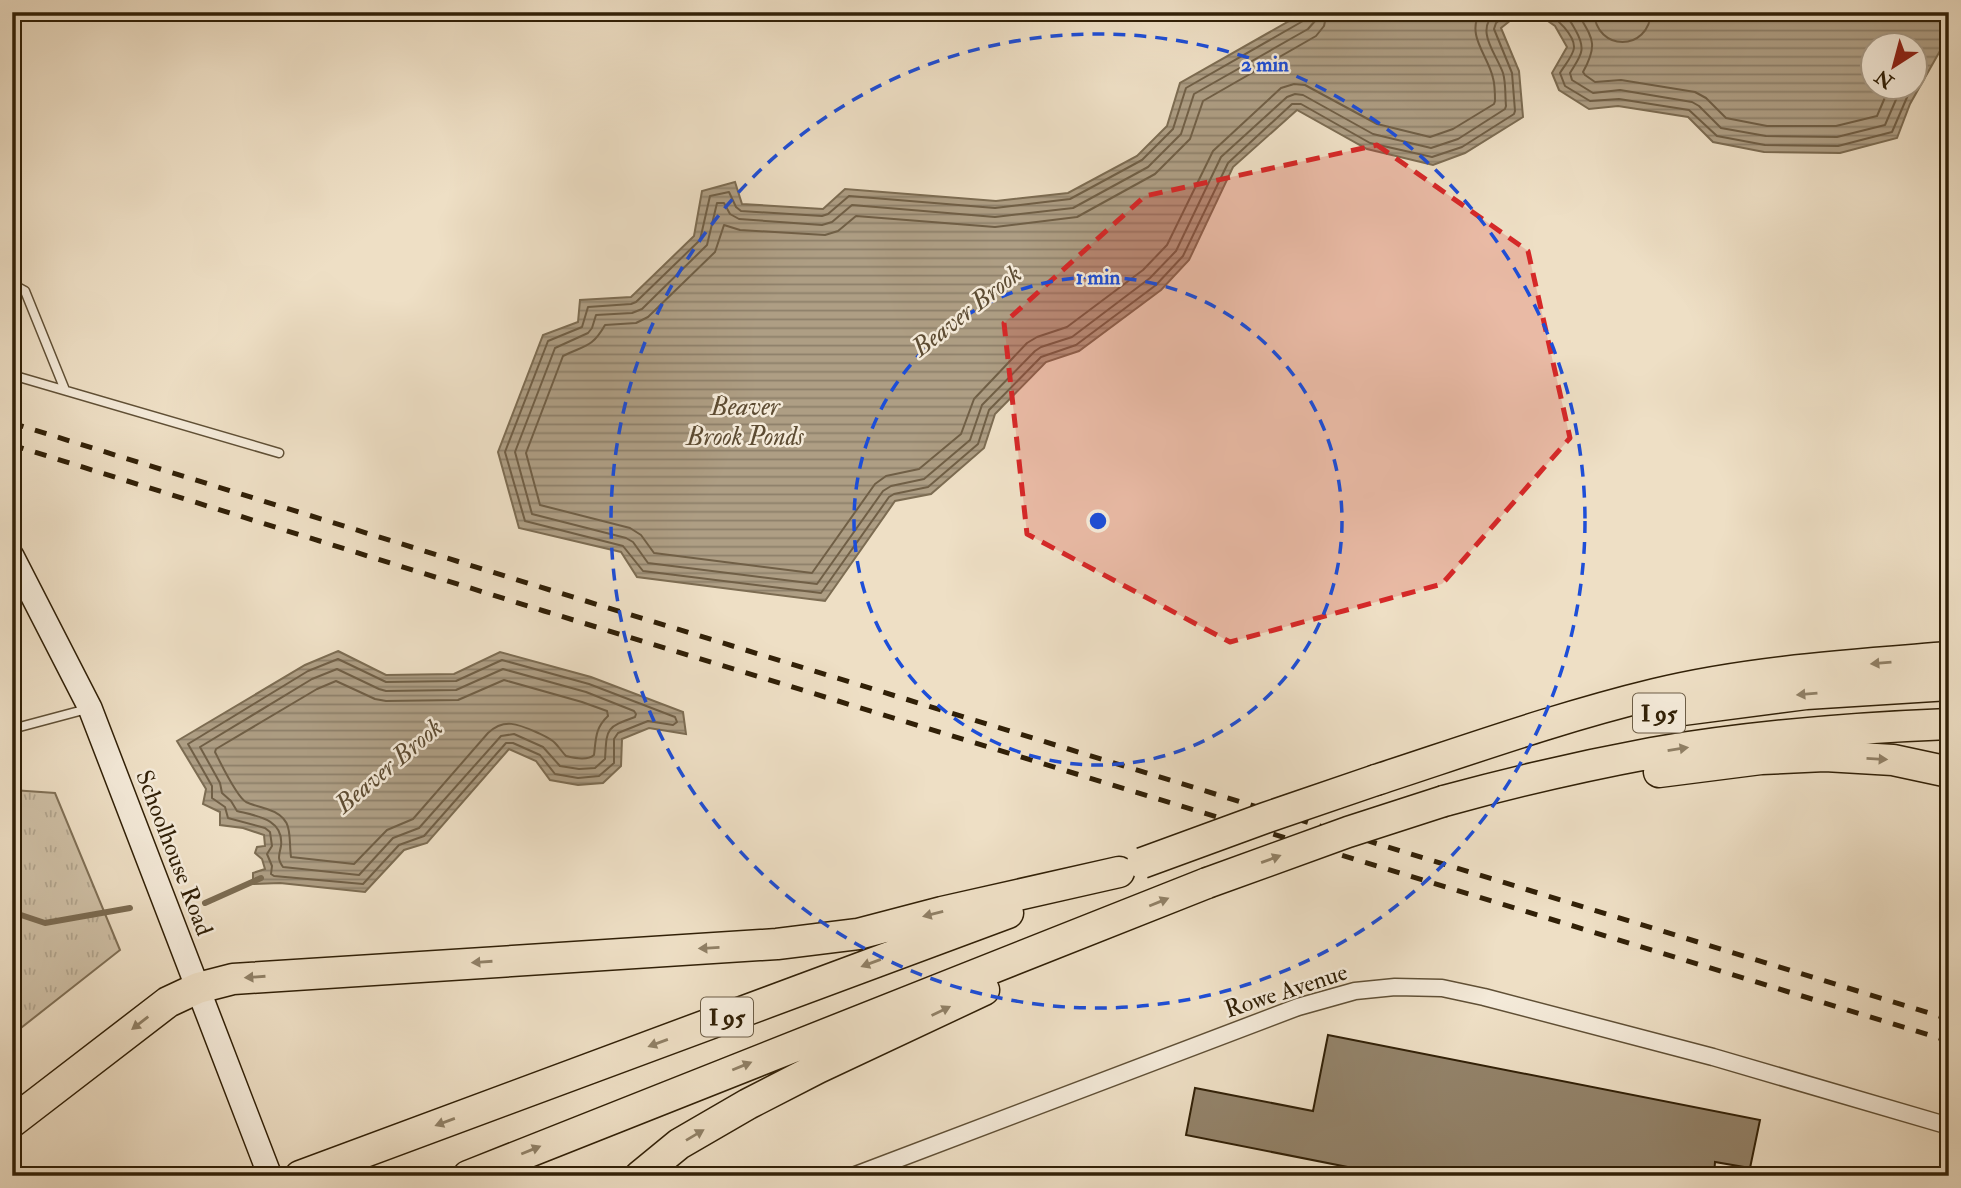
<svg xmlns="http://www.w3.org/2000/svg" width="1961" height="1188" font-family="'IM FELL Double Pica',serif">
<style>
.park{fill:url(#park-tufts);stroke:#807056;stroke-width:2}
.water{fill:url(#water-rules);stroke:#7c6c52;stroke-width:2;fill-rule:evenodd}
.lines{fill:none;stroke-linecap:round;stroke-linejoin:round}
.shore{stroke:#705f46;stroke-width:2}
.stream{stroke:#7c6c52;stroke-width:6}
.building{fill:#93836a;stroke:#312007;stroke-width:2}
.service-casing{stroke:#605036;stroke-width:11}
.minor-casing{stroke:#605036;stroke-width:19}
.secondary-casing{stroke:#312007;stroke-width:26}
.motorway-casing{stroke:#312007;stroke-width:33}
.service{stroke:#f4ead9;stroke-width:8}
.minor{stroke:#f4ead9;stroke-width:16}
.secondary{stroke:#f4ead9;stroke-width:23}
.motorway{stroke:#eedfc5;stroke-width:30}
.rail{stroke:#312007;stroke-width:5;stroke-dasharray:12 12;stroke-linecap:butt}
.motorway-bridge-casing{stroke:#312007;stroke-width:33;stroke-linecap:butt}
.motorway-bridge{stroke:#eedfc5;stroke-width:30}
.oneway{fill:#908066}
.marked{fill:#d62828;fill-opacity:0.2;stroke:#d62828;stroke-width:5;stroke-dasharray:14 9;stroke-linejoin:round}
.ring{fill:none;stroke:#1d4ed8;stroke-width:3.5;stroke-dasharray:12 9}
.labels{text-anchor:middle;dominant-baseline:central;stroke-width:5;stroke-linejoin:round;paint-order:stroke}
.shield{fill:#f4ead9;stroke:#6c5d46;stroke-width:2}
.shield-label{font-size:23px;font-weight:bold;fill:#312007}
.street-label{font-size:24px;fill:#312007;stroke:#f4ead9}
.water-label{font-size:26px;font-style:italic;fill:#5d4c33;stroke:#f4ead9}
.centre{fill:#1d4ed8;stroke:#f4ead9;stroke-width:3.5}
.ring-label{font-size:21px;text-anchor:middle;font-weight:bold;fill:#1d4ed8;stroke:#f4ead9;stroke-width:5;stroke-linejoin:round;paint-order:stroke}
</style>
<defs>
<pattern id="park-tufts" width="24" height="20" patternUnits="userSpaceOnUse" patternTransform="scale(1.75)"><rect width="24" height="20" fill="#cebfa5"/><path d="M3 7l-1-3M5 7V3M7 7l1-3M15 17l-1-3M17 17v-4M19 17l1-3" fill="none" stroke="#b1a48d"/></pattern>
<pattern id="water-rules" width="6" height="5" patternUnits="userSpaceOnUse" patternTransform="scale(1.75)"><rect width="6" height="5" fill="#ae9e84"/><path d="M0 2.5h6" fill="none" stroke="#8e806a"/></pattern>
</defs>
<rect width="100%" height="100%" fill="#eedfc5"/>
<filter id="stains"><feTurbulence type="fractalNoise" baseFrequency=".00286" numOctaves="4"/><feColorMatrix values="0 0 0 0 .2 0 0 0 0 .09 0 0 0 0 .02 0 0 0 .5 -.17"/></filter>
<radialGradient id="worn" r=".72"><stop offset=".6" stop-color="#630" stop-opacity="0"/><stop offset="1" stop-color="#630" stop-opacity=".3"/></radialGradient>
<path class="park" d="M 12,790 L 55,793 L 120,950 L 12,1035 Z"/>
<path class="water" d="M 1305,12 L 1521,12 L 1501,28 L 1519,71 L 1523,117 L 1465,153 L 1433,165 L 1367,149 L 1297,110 L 1233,167 L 1189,260 L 1161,290 L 1079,351 L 1046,362 L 995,414 L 984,448 L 931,494 L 895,501 L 825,601 L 637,577 L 621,552 L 519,528 L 498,452 L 543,335 L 578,322 L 580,300 L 631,297 L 694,236 L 702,191 L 735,182 L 742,204 L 823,209 L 845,189 L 996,201 L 1068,193 L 1137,156 L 1167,126 L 1180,83 Z
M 1535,12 L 1617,12 L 1622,16 L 1638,12 L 1949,12 L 1949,35 L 1910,104 L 1897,138 L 1840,153 L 1764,152 L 1713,142 L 1688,117 L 1618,106 L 1589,109 L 1559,90 L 1552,73 L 1567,47 L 1555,26 ZM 1874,46 L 1916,46 L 1916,88 L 1874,88 Z
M 338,651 L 386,675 L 454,674 L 500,652 L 591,677 L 683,712 L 686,734 L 649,728 L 622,739 L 621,766 L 603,783 L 578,785 L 550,780 L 536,761 L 509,749 L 427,843 L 404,850 L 365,892 L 280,883 L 253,884 L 253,873 L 265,869 L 262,859 L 255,853 L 257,847 L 265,846 L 264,835 L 243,828 L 220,825 L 220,812 L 203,804 L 206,789 L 177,741 L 305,665 Z"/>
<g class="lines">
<path class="shore" d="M 1307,12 L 1307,18 L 1303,21 L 1186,88 L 1173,129 L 1142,160 L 1070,199 L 995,208 L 849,196 L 828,214 L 822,216 L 741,211 L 736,207 L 729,192 L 710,196 L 700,240 L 636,302 L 631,304 L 588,307 L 582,327 L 548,341 L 505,452 L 525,521 L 623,546 L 643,571 L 821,593 L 889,497 L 894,494 L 928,487 L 978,444 L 989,410 L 1041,357 L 1076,345 L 1156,285 L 1183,256 L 1228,163 L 1292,104 L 1301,104 L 1370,143 L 1432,157 L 1462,147 L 1514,114 L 1515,111 L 1512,73 L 1494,29 L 1496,23 L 1509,12
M 1316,12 L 1315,21 L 1308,29 L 1194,94 L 1181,134 L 1148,167 L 1073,208 L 995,217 L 852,205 L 832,222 L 822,225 L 739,219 L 730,214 L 724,203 L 717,203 L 707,245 L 642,309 L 632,313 L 596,315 L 592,328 L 588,333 L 555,348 L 515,452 L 532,514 L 626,538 L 633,542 L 648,563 L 817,584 L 883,491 L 891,486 L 924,479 L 970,440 L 982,405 L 1035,351 L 1041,347 L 1072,337 L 1150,278 L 1176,251 L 1221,157 L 1287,97 L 1295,94 L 1303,95 L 1373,134 L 1431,148 L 1458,139 L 1505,109 L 1506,106 C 1505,96 1506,83 1503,73 C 1496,53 1474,30 1496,12
M 1327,12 L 1324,26 L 1316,36 L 1203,101 L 1190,139 L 1155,174 L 1077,217 L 995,227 L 856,216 L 838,231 L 825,235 L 740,230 L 724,225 L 715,252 L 648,317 L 636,323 L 605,325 C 592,348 585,345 563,356 L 526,453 L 540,505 L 630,528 L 641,535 L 654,553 L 812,573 L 875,484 L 886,476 L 919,469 L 961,434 L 974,399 L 1027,343 L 1037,337 L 1067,327 L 1143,270 L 1167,245 L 1213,151 L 1281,88 L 1294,84 L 1305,85 L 1377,124 L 1430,137 L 1453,129 L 1494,104 L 1495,101 C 1495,94 1495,85 1493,78 C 1488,55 1466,36 1480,12
M 1547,12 C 1556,18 1575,35 1574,48 C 1573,56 1564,66 1560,73 L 1565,86 L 1590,101 L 1619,99 L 1689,110 L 1717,136 L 1765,145 L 1838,146 L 1892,132 L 1911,88
M 1563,12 C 1569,18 1572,24 1576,31 C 1587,51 1580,56 1570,73 L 1572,80 L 1593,93 L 1620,90 L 1692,102 L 1699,106 L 1721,128 L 1766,136 L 1837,137 L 1885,125 L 1901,88
M 1577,12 C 1592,38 1599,43 1583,72 L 1585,75 L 1595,82 L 1621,80 L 1695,92 L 1706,98 L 1726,118 L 1767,126 L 1836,126 L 1877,116 L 1889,88
M 1594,12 C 1596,52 1649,52 1651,12
M 338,659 L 386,682 L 456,681 L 502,660 L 589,684 L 675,717 L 677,722 L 673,725 L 648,721 L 618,733 L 614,739 L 614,763 L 599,776 L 578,778 L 555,774 L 540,755 L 513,743 L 506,743 L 424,836 L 399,845 L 363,884 L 274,876 L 271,874 L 272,866 L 267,854 L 272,846 L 270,832 L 265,828 L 228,818 L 225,807 L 212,798 L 212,786 L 188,744 L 308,671 Z
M 337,669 L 379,689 L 386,691 L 456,690 L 503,669 L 586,692 L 634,711 L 636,714 L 635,717 C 605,728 607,728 605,759 L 595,768 L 579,769 L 560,766 L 543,747 L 514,734 L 501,736 L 419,828 L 393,838 L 359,875 L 283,867 C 277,858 279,856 281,846 C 284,819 257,816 237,811 L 231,801 L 222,793 L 220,783 L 200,747 L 312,679 Z
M 504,680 L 582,702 L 607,711 L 608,716 C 595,728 596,739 594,755 C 587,761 575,758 566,756 C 562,752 559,747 555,743 C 550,738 542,735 536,732 C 518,724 504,718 488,733 L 413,819 L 387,830 L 354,864 L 291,857 C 288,835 295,818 267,809 C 261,807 252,805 246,802 C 237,797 221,764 215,752 L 216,749 L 317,689 L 336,681 L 375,699 L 386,701 L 458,700 Z"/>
<path class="stream" d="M 205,903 L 261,878
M 12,912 L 45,923 L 130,908"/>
</g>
<path class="building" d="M 1328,1035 L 1760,1120 L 1750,1168 L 1715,1162 L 1714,1176 L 1393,1176 L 1186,1135 L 1195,1088 L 1313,1111 Z"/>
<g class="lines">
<defs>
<path id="service" d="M 12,284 L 25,291 L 65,390
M 12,375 L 279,453
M 12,729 L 87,709"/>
<path id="minor" d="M 853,1176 L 1298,1007 L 1355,991 L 1395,987 L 1442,988 L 1484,997 L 1713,1057 L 1949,1126"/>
<path id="secondary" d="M 12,556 L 90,708 L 270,1176"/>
<path id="motorway" d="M 1652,714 L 1806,694 L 1949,685
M 1659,772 L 1761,759 L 1825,756 L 1893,760 L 1949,772
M 1376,780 C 1468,750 1560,717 1655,694 C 1750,671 1851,665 1949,657
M 1444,801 C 1513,782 1582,766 1652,753 C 1750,736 1849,728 1949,724
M 12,1122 L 168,1002 L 198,988 L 233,979 L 777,944 L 858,934 L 942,912 L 1119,872
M 300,1176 L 1008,913
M 468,1176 L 1207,883
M 640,1176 L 679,1144 L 748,1104 L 818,1068 L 984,990"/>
</defs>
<use href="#service" class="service-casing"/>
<use href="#minor" class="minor-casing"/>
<use href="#secondary" class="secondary-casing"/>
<use href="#motorway" class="motorway-casing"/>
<use href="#service" class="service"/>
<use href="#minor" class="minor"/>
<use href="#secondary" class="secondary"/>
<use href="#motorway" class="motorway"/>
<path class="rail" d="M 12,423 L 550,590 L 1949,1019
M 12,445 L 544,611 L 1949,1041"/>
<defs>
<path id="motorway-bridge" d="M 1142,863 L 1265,818 L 1376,780
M 1207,883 L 1348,832 L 1444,801"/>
</defs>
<use href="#motorway-bridge" class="motorway-bridge-casing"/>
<use href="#motorway-bridge" class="motorway-bridge"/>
</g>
<defs><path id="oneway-solid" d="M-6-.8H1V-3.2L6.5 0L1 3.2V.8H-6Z" transform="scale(1.75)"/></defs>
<g class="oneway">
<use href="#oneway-solid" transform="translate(1881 663) rotate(175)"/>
<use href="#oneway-solid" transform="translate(1807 694) rotate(175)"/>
<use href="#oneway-solid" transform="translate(1678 749) rotate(-9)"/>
<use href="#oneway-solid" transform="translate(1877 759) rotate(3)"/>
<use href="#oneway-solid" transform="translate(1271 859) rotate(-20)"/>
<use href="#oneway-solid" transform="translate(1159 902) rotate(-22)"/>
<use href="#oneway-solid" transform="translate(933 914) rotate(166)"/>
<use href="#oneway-solid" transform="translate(709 948) rotate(177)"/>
<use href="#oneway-solid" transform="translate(482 962) rotate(176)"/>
<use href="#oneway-solid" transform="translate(871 963) rotate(160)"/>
<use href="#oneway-solid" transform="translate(255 977) rotate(176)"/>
<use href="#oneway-solid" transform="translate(941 1011) rotate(-26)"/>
<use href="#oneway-solid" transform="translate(140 1023) rotate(142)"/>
<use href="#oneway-solid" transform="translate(658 1043) rotate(160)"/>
<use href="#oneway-solid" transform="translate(742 1066) rotate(-22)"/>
<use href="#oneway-solid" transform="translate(445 1122) rotate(160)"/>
<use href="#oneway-solid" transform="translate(695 1135) rotate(-31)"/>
<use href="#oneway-solid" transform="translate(531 1150) rotate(-22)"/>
</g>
<path class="marked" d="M 1377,145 L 1528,251 L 1570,438 L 1442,584 L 1230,642 L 1027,534 L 1004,323 L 1145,196 Z"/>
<g class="ring">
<circle cx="1098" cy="521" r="244"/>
<circle cx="1098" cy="521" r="487"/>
</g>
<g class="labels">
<g class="shield">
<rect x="1633" y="693.5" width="52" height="39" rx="5"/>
<rect x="701" y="997.5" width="52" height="39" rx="5"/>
</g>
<g class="shield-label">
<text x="1659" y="713">I 95</text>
<text x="727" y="1017">I 95</text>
</g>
<g class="street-label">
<text transform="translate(174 853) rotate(69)">Schoolhouse Road</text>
<text transform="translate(1286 991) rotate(-18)">Rowe Avenue</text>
</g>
<g class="water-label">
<text transform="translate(967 311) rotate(-38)">Beaver Brook</text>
<text x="745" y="407">Beaver<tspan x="745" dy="30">Brook Ponds</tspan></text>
<text transform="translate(389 766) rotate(-40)">Beaver Brook</text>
</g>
</g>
<circle cx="1098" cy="521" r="10" class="centre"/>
<g class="ring-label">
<text x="1265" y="71">2 min</text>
<text x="1098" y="284">1 min</text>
</g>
<rect width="1961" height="1188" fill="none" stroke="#eedfc5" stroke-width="42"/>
<rect x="14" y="14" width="1933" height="1160" fill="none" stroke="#312007" stroke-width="3.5"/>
<rect x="21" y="21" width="1919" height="1146" fill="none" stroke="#312007" stroke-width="2"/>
<g transform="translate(1894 66) rotate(216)"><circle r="33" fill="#f4ead9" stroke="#a69985" stroke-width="2"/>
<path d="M0-5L12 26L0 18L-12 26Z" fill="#8f2418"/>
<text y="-10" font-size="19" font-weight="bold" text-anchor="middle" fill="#312007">N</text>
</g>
<rect width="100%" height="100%" filter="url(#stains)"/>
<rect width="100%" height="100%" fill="url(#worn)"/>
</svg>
